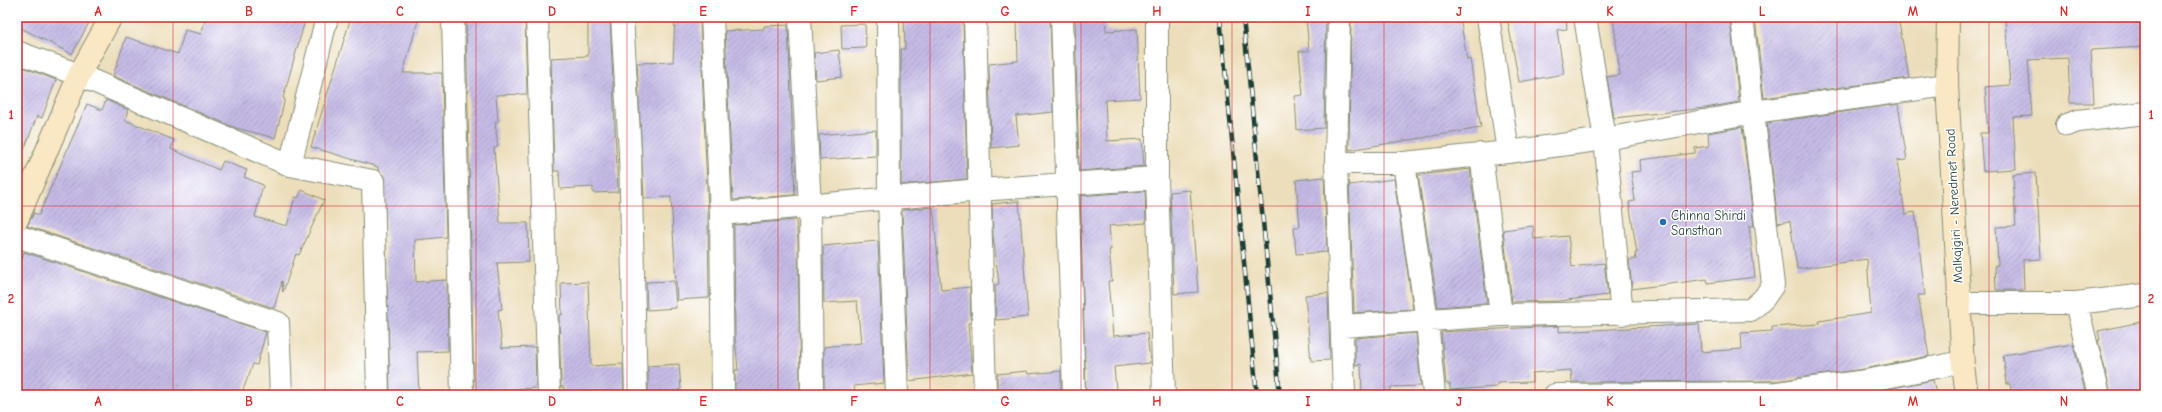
<svg xmlns="http://www.w3.org/2000/svg" width="2162" height="412" font-family="'Comic Neue',sans-serif">
<style>
.building{fill:url(#building-hatch)}
.lines{fill:none;stroke-linecap:round;stroke-linejoin:round}
.street-casing{stroke:#868e77;stroke-width:24}
.secondary-casing{stroke:#868e77;stroke-width:24}
.street{stroke:#fff;stroke-width:22}
.secondary{stroke:#fae7c3;stroke-width:22}
.rail-casing{stroke:#1f3d34;stroke-width:4.5}
.rail{stroke:#fff;stroke-width:3;stroke-dasharray:9;stroke-linecap:butt}
.grid{fill:none;stroke:#d62828;stroke-width:1;stroke-opacity:0.55}
.poi-dot{fill:#1f6fb2;stroke:#fff;stroke-width:1.5}
.labels{text-anchor:middle;dominant-baseline:central;stroke-width:3;stroke-linejoin:round;paint-order:stroke}
.street-label{font-size:13px;fill:#1f3d34;stroke:#fff}
.poi-label{font-size:13px;fill:#1f3d34;stroke:#fff;text-anchor:start}
.neatline{fill:none;stroke:#d62828;stroke-width:1.5}
.grid-label{font-size:13px;text-anchor:middle;font-weight:bold;fill:#d62828}
</style>
<defs>
<pattern id="building-hatch" width="6" height="6" patternUnits="userSpaceOnUse"><rect width="6" height="6" fill="#c6bbe6"/><path d="M-1 1l2-2M0 6l6-6M5 7l2-2" fill="none" stroke="#a099bb"/></pattern>
</defs>
<rect width="100%" height="100%" fill="#fff"/>
<filter id="ink" filterUnits="userSpaceOnUse"><feTurbulence type="fractalNoise" baseFrequency=".025" numOctaves="2"/><feDisplacementMap in="SourceGraphic" scale="8" xChannelSelector="R" yChannelSelector="G"/><feConvolveMatrix kernelMatrix="1 2 1 2 8 2 1 2 1" color-interpolation-filters="sRGB"/></filter>
<filter id="wash" filterUnits="userSpaceOnUse"><feTurbulence type="fractalNoise" baseFrequency=".012" numOctaves="4" result="noise"/><feDisplacementMap in="SourceGraphic" scale="16" xChannelSelector="R" yChannelSelector="G"/><feGaussianBlur stdDeviation="0.9" result="paint"/><feColorMatrix in="noise" values="0 0 0 0 0 0 0 0 0 0 0 0 0 0 0 0 0 1.4 0 .05"/><feComposite in="paint" operator="in"/></filter>
<g filter="url(#wash)">
<rect width="100%" height="100%" fill="#ecdeba"/>
<g id="blocks">
<path class="building" d="M 17,17 L 92,17 L 72,54 L 17,26 Z
M 206,17 L 306,17 L 283,98 L 285,99 L 275,138 L 236,128 L 113,76 L 126,37 L 178,54 L 185,30 L 201,34 Z
M 351,17 L 419,17 L 403,73 L 442,73 L 446,237 L 415,240 L 416,282 L 447,280 L 448,351 L 417,352 L 419,395 L 390,395 L 384,176 L 378,170 L 378,167 L 311,147 Z
M 466,17 L 525,17 L 527,94 L 496,95 L 498,122 L 495,122 L 498,147 L 494,148 L 500,223 L 528,223 L 529,262 L 497,263 L 502,309 L 498,310 L 502,348 L 535,347 L 536,388 L 503,390 L 503,395 L 474,395 Z
M 588,17 L 610,17 L 618,192 L 593,193 L 593,187 L 560,189 L 559,171 L 554,171 L 551,58 L 588,56 Z
M 675,17 L 700,17 L 708,214 L 709,298 L 677,300 L 671,197 L 644,198 L 637,63 L 673,62 Z
M 904,17 L 963,17 L 967,179 L 901,185 L 901,49 L 905,49 Z
M 1017,17 L 1050,17 L 1053,112 L 1016,116 L 1019,145 L 991,148 L 989,64 L 1018,61 Z
M 1075,17 L 1105,17 L 1106,31 L 1137,29 L 1140,98 L 1105,100 L 1107,141 L 1142,139 L 1144,166 L 1079,171 Z
M 1306,17 L 1326,17 L 1324,128 L 1297,130 L 1295,96 L 1303,95 L 1299,51 L 1309,51 Z
M 1351,17 L 1460,17 L 1467,60 L 1470,59 L 1481,128 L 1349,150 Z
M 1507,17 L 1566,17 L 1567,29 L 1557,30 L 1564,74 L 1519,82 Z
M 1613,17 L 1662,17 L 1663,21 L 1697,17 L 1730,17 L 1739,102 L 1705,108 L 1614,118 L 1607,77 L 1620,75 Z
M 1755,17 L 1898,17 L 1909,78 L 1764,98 Z
M 2005,17 L 2145,17 L 2145,47 L 2091,50 L 2094,103 L 2070,103 L 2068,58 L 2028,60 L 2032,116 L 2013,117 L 2016,169 L 1983,171 L 1980,133 L 1988,133 L 1985,87 L 2010,85 Z
M 865,24 L 866,48 L 842,49 L 841,25 Z
M 788,25 L 795,195 L 733,200 L 725,31 L 764,29 L 764,26 Z
M 839,50 L 842,77 L 816,80 L 814,53 Z
M 17,65 L 56,80 L 42,118 L 37,116 L 19,163 L 17,163 Z
M 106,100 L 128,110 L 125,120 L 174,140 L 171,149 L 219,170 L 223,161 L 247,170 L 244,177 L 263,185 L 255,217 L 287,226 L 295,197 L 298,198 L 302,190 L 324,200 L 299,255 L 296,254 L 283,292 L 282,281 L 274,308 L 27,226 L 34,213 L 39,215 L 87,104 L 102,110 Z
M 1898,104 L 1907,160 L 1897,161 L 1905,214 L 1915,212 L 1925,295 L 1918,295 L 1929,356 L 1864,369 L 1776,381 L 1572,382 L 1571,370 L 1532,373 L 1532,382 L 1497,383 L 1497,387 L 1450,390 L 1450,384 L 1446,384 L 1441,332 L 1559,326 L 1559,332 L 1699,324 L 1701,352 L 1742,349 L 1741,333 L 1772,331 L 1772,327 L 1820,324 L 1819,321 L 1871,313 L 1867,259 L 1797,269 L 1790,221 L 1778,223 L 1767,123 Z
M 1742,127 L 1754,226 L 1749,226 L 1755,277 L 1708,283 L 1707,279 L 1632,289 L 1629,260 L 1636,259 L 1635,253 L 1637,253 L 1629,202 L 1635,201 L 1631,172 L 1641,171 L 1640,160 L 1695,153 L 1695,148 L 1709,146 L 1708,133 Z
M 876,130 L 876,156 L 820,160 L 819,135 Z
M 1470,169 L 1487,303 L 1438,307 L 1418,175 Z
M 2036,173 L 2041,259 L 2023,260 L 2024,290 L 1996,290 L 1995,265 L 1998,265 L 1996,227 L 2016,226 L 2013,175 Z
M 1324,177 L 1327,252 L 1296,254 L 1294,227 L 1300,227 L 1296,180 Z
M 1394,179 L 1413,309 L 1354,313 L 1349,181 L 1350,185 Z
M 1190,190 L 1198,292 L 1174,294 L 1170,192 Z
M 1145,191 L 1146,223 L 1109,226 L 1111,250 L 1109,250 L 1112,281 L 1108,281 L 1113,336 L 1147,333 L 1150,363 L 1114,367 L 1116,389 L 1114,389 L 1115,395 L 1086,395 L 1080,196 Z
M 1019,201 L 1028,317 L 996,320 L 995,285 L 999,284 L 993,236 L 992,204 Z
M 933,207 L 941,290 L 970,287 L 971,323 L 968,323 L 972,373 L 909,381 L 902,210 Z
M 796,220 L 798,241 L 800,395 L 735,395 L 735,370 L 738,370 L 735,337 L 734,225 Z
M 1533,226 L 1534,239 L 1568,236 L 1572,267 L 1604,263 L 1608,295 L 1559,301 L 1512,302 L 1503,230 Z
M 878,241 L 884,383 L 854,386 L 855,395 L 824,395 L 824,347 L 861,343 L 857,301 L 824,303 L 823,246 Z
M 24,252 L 266,332 L 257,365 L 253,364 L 241,395 L 17,395 L 17,274 Z
M 674,281 L 676,308 L 647,310 L 646,282 Z
M 588,282 L 591,366 L 623,364 L 624,395 L 578,395 L 578,391 L 564,392 L 564,387 L 561,387 L 559,315 L 562,315 L 561,283 Z
M 1328,293 L 1330,360 L 1311,361 L 1305,295 Z
M 2145,321 L 2145,389 L 2140,390 L 2141,395 L 2111,395 L 2098,340 L 2100,340 L 2098,331 Z
M 1416,333 L 1421,386 L 1391,387 L 1391,392 L 1362,394 L 1361,364 L 1355,365 L 1355,338 Z
M 2073,344 L 2086,395 L 2012,395 L 2010,384 L 2007,384 L 2003,355 Z
M 679,364 L 681,389 L 678,390 L 678,395 L 648,395 L 648,366 Z
M 1027,371 L 1028,374 L 1061,371 L 1061,395 L 997,395 L 997,374 Z
M 1933,380 L 1936,395 L 1856,395 L 1868,393 Z"/>
</g>
</g>
<g filter="url(#ink)">
<use href="#blocks" fill-opacity="0" stroke="#868e77" stroke-width="1"/>
<g class="lines">
<defs>
<path id="street" d="M 453,17 L 462,395
M 537,17 L 549,395
M 622,17 L 630,152 L 636,395
M 712,17 L 721,214 L 723,395
M 800,17 L 810,207 L 812,395
M 888,17 L 889,199 L 897,395
M 975,17 L 985,395
M 1062,17 L 1074,395
M 1157,17 L 1157,178 L 1164,395
M 1339,17 L 1336,163 L 1344,395
M 1488,17 L 1508,152
M 1585,17 L 1605,139 L 1622,314
M 17,52 L 79,75 L 290,165 L 373,181 L 378,395
M 2067,125 L 2078,121 L 2145,113
M 1481,154 L 1501,315
M 1336,163 L 1404,163 L 1508,152 L 1605,139 L 1754,112 L 1947,85
M 1404,163 L 1427,321 L 1434,395
M 290,165 L 327,17
M 721,214 L 979,190 L 1157,178
M 17,236 L 278,323 L 281,395
M 1959,303 L 2076,303 L 2145,295
M 2076,303 L 2099,395
M 1343,326 L 1501,315 L 1751,310 L 1764,298 L 1773,285 L 1742,17
M 1555,395 L 1777,393 L 1866,381 L 1962,362"/>
<path id="secondary" d="M 1948,17 L 1947,85 L 1963,366 L 1967,395
M 17,220 L 79,75 L 111,17"/>
</defs>
<use href="#street" class="street-casing"/>
<use href="#secondary" class="secondary-casing"/>
<use href="#street" class="street"/>
<use href="#secondary" class="secondary"/>
<defs>
<path id="rail" d="M 1220,17 L 1257,395
M 1243,17 L 1280,395"/>
</defs>
<use href="#rail" class="rail-casing"/>
<use href="#rail" class="rail"/>
</g>
</g>
<path class="grid" d="M 173,17 L 173,395M 325,17 L 325,395M 476,17 L 476,395M 627,17 L 627,395M 778,17 L 778,395M 930,17 L 930,395M 1081,17 L 1081,395M 1232,17 L 1232,395M 1384,17 L 1384,395M 1535,17 L 1535,395M 1686,17 L 1686,395M 1837,17 L 1837,395M 1989,17 L 1989,395M 17,206 L 2145,206"/>
<circle class="poi-dot" cx="1663" cy="222" r="4"/>
<g class="labels">
<g class="street-label">
<text transform="translate(1954 206) rotate(-93)">Malkajgiri - Neredmet Road</text>
</g>
<g class="poi-label">
<text x="1671" y="215">Chinna Shirdi<tspan x="1671" dy="15">Sansthan</tspan></text>
</g>
</g>
<rect width="2162" height="412" fill="none" stroke="#fff" stroke-width="44"/>
<rect x="22" y="22" width="2118" height="368" class="neatline"/>
<g class="grid-label">
<text x="98" y="16">A</text>
<text x="249" y="16">B</text>
<text x="400" y="16">C</text>
<text x="552" y="16">D</text>
<text x="703" y="16">E</text>
<text x="854" y="16">F</text>
<text x="1005" y="16">G</text>
<text x="1157" y="16">H</text>
<text x="1308" y="16">I</text>
<text x="1459" y="16">J</text>
<text x="1610" y="16">K</text>
<text x="1762" y="16">L</text>
<text x="1913" y="16">M</text>
<text x="2064" y="16">N</text>
<text x="11" y="119">1</text>
<text x="2151" y="119">1</text>
<text x="11" y="303">2</text>
<text x="2151" y="303">2</text>
<text x="98" y="406">A</text>
<text x="249" y="406">B</text>
<text x="400" y="406">C</text>
<text x="552" y="406">D</text>
<text x="703" y="406">E</text>
<text x="854" y="406">F</text>
<text x="1005" y="406">G</text>
<text x="1157" y="406">H</text>
<text x="1308" y="406">I</text>
<text x="1459" y="406">J</text>
<text x="1610" y="406">K</text>
<text x="1762" y="406">L</text>
<text x="1913" y="406">M</text>
<text x="2064" y="406">N</text>
</g>
</svg>
